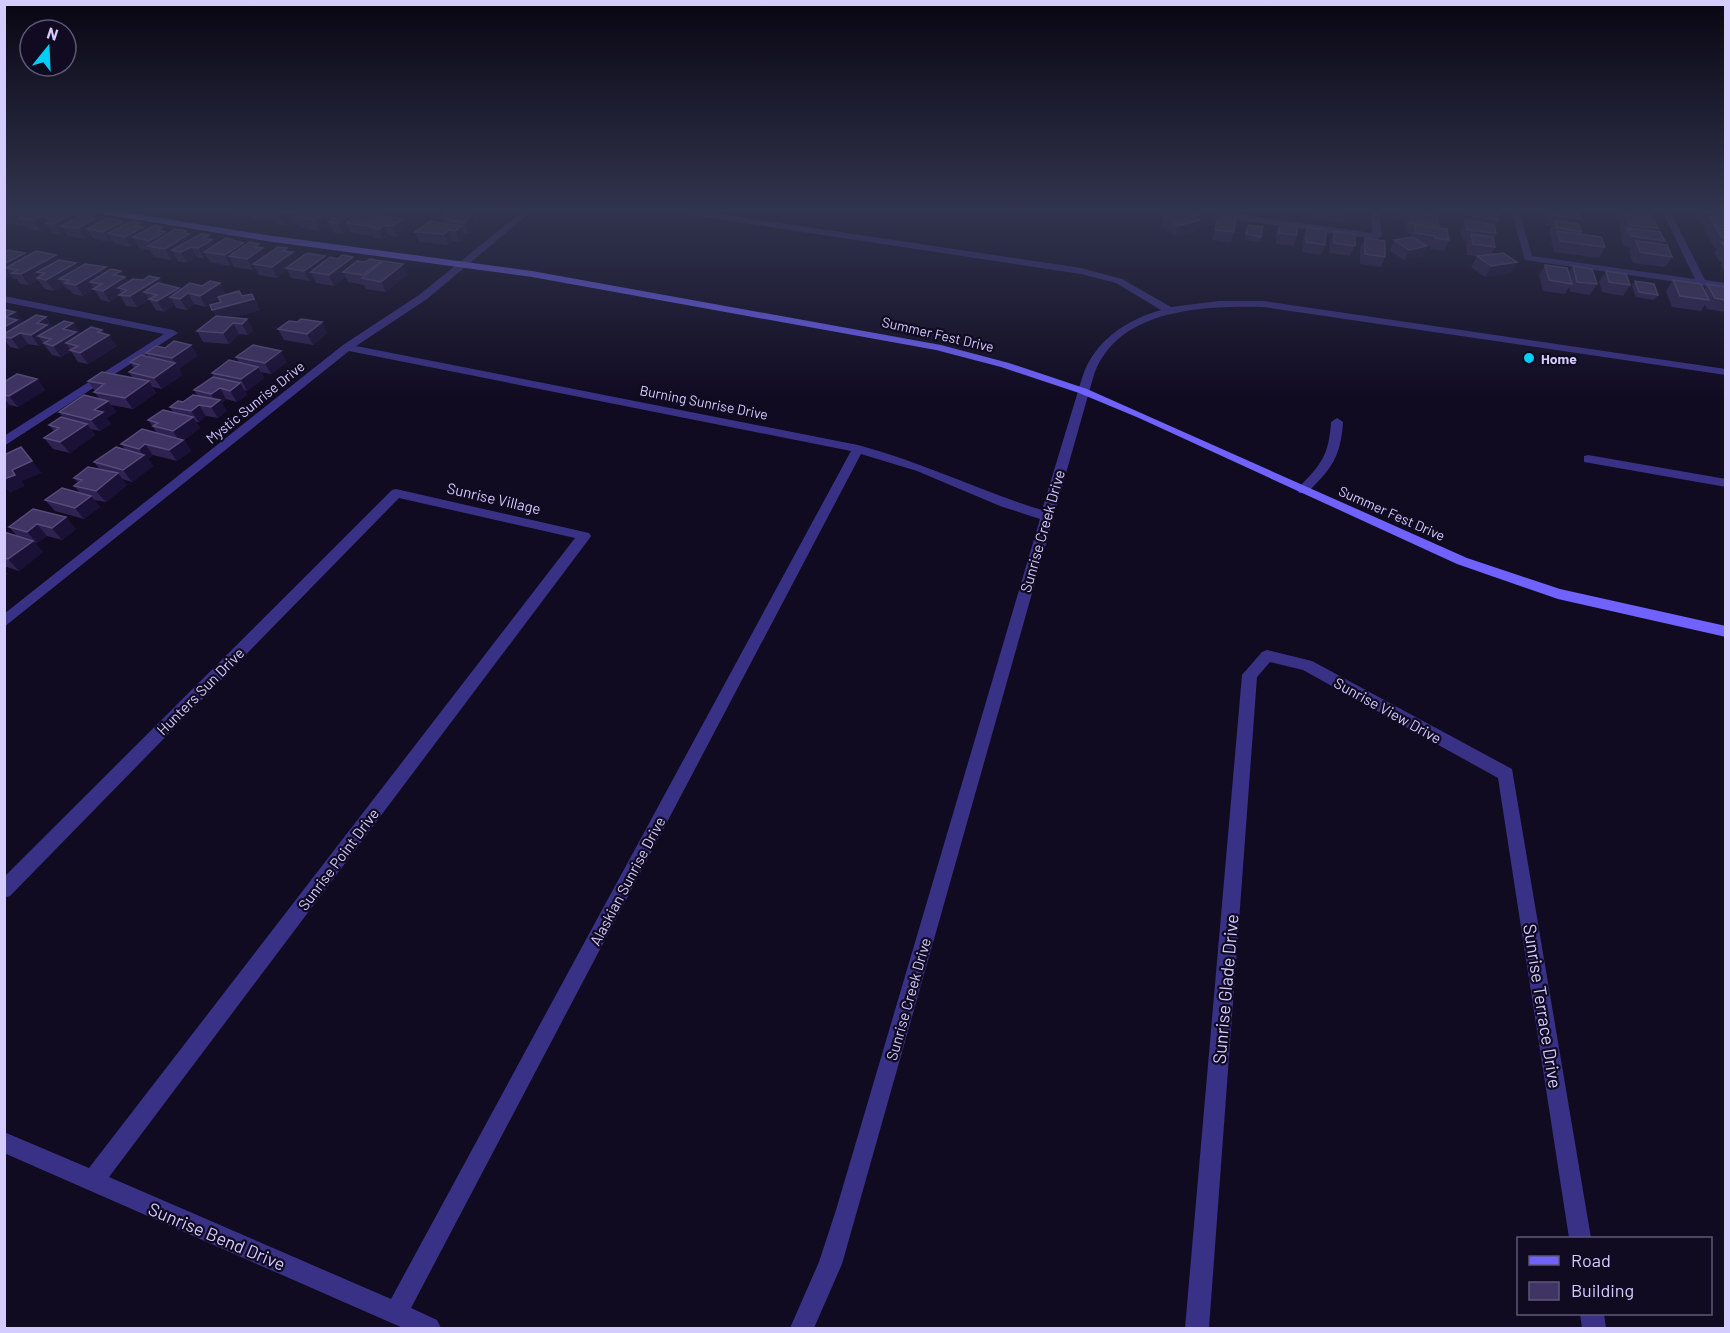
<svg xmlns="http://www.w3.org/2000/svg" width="1730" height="1333" font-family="Barlow,sans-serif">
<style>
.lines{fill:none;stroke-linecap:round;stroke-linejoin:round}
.street{fill:#393185;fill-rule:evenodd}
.secondary{fill:#7062ff;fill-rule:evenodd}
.wall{fill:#2e2251}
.shaded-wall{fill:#1a1136}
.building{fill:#3f3464;stroke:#574c7c;stroke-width:1.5}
.poi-dot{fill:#00cef6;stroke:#100b21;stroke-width:2}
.labels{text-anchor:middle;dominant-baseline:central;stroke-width:4.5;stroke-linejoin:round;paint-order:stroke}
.far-street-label{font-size:14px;fill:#d4cbff;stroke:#100b21}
.far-poi-label{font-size:14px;font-weight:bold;fill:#d4cbff;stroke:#100b21;text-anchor:start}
.street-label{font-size:15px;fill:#d4cbff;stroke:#100b21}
.near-street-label{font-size:18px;fill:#d4cbff;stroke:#100b21}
</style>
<rect width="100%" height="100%" fill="#100b21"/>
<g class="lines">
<path class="street" d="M 523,211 L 532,211 L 427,299 L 356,346 L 858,445 C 922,462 980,491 1042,510 L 1082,378 C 1094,341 1126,320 1161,310 L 1116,283 L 1081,274 L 685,214 L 681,211 L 700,211 L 1081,268 L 1122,279 L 1171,307 L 1219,301 L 1264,301 L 1726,369 L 1726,375 L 1264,307 C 1204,306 1115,308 1093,378 L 842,1264 L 814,1328 L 790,1328 L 819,1262 L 836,1210 L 1040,519 L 1000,506 L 917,471 L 861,454 L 411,1308 L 437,1320 L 441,1328 L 403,1328 L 4,1153 L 4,1132 L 89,1168 L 575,538 L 399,498 L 10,896 L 4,898 L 4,877 L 392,490 L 396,489 L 589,533 L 591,536 L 589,539 L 109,1177 L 391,1299 L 851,451 L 349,351 L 4,627 L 4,614 L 343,345 L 419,295 Z
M 1217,211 L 1372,233 L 1371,211 L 1379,211 L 1382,236 L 1377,239 L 1221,218 L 1217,215 Z
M 1511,211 L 1519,211 L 1532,256 L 1695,279 L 1662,211 L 1670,211 L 1705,280 L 1726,283 L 1726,289 L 1525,260 Z
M 4,296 L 173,330 L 178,333 L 4,446 L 4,436 L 164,334 L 4,302 Z
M 1337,418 L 1343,422 C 1341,457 1331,469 1307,493 L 1299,493 L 1297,490 L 1299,487 C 1321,465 1329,455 1331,422 Z
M 1588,455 L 1726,479 L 1726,487 L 1584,462 L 1584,456 Z
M 1267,650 L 1312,661 L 1512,769 L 1591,1238 L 1569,1238 L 1498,778 L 1303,670 L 1270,662 L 1257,677 L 1209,1328 L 1185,1328 L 1242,675 L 1262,652 Z
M 1580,1314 L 1604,1314 L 1606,1328 L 1582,1328 Z"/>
<path class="secondary" d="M 99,211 L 117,211 L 266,235 L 532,271 L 941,345 L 1009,363 L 1087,389 L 1467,558 L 1560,589 L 1726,626 L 1726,637 L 1558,599 L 1457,564 L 1139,418 L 1079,393 L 1001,367 L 936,350 L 532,277 L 266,241 L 103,214 Z"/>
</g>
<path class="wall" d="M 4,211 L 52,211 L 54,213 L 76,212 L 79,216 L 93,215 L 98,223 L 123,221 L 125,225 L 140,223 L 145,231 L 167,234 L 186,231 L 192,239 L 209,235 L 215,245 L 243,243 L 244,246 L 261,248 L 267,255 L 288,251 L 293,252 L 297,260 L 327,260 L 353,257 L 355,263 L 382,262 L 407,275 L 386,292 L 366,289 L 364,285 L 348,282 L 346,277 L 334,286 L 316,283 L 314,278 L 309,281 L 291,278 L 287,270 L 277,278 L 259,275 L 255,268 L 253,270 L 234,267 L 233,264 L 230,266 L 210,262 L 207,257 L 204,259 L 197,257 L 187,263 L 178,261 L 176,257 L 171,260 L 154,257 L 150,250 L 139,248 L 137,244 L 131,247 L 115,244 L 113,241 L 110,242 L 94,239 L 91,235 L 85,239 L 68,236 L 66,232 L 61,235 L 53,233 L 48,227 L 40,231 L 26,228 L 23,225 L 21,226 L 5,223 L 4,222 Z
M 211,211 L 329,211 L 330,214 L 335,211 L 361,211 L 361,212 L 383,215 L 384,217 L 407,229 L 397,237 L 388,235 L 383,239 L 374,238 L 373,235 L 372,236 L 351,233 L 349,229 L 343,234 L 334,233 L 329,224 L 319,231 L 299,227 L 298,224 L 290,223 L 286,225 L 277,224 L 274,219 L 269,218 L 264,221 L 253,219 L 252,216 L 231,216 L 230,214 Z
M 454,211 L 488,211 L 489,214 L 478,222 L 475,222 L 476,225 L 468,234 L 464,233 L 465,236 L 459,242 L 452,241 L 448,245 L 419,242 L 415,232 L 443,223 L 441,217 Z
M 1081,211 L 1107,211 L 1106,212 L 1091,217 Z
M 1159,211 L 1197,211 L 1202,214 L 1197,231 L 1175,236 L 1161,226 L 1163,216 L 1160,216 Z
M 1260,211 L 1284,211 L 1283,214 Z
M 1314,211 L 1347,211 L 1343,223 L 1314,218 Z
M 1398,211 L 1440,211 L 1440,213 L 1438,219 L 1439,226 L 1438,228 L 1449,240 L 1444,251 L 1430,249 L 1430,246 L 1427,246 L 1422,256 L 1404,260 L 1390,251 L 1394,240 L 1410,237 L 1411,234 L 1406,233 L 1404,223 L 1405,220 L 1398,219 Z
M 1465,211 L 1492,211 L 1491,213 L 1499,220 L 1495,228 L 1496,233 L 1493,239 L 1495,247 L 1491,254 L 1511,273 L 1485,277 L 1471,267 L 1477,256 L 1467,255 L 1466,245 L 1468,241 L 1463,240 L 1460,230 L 1465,219 L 1466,219 L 1468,216 L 1466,216 Z
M 1543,211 L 1577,211 L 1580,219 L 1577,224 L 1582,232 L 1581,234 L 1605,247 L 1599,258 L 1554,252 L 1551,242 L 1553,239 L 1551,239 L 1549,231 L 1551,226 L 1546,226 L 1543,217 L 1545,214 L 1544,214 Z
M 1607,211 L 1647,211 L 1652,218 L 1651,219 L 1658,228 L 1656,231 L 1665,241 L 1662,244 L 1672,257 L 1665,267 L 1633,263 L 1629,251 L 1631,248 L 1624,247 L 1620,238 L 1622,235 L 1619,226 L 1620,224 L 1615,213 L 1608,213 Z
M 1693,211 L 1725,211 L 1725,273 L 1721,264 L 1722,262 L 1719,261 L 1714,253 L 1717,249 L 1714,248 L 1709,237 L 1710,236 L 1707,235 L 1703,227 L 1705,224 L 1699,223 L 1695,215 L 1697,212 Z
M 1217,218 L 1234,232 L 1231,243 L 1212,240 Z
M 1280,223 L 1297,235 L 1294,246 L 1276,244 L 1276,234 Z
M 1248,225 L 1261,237 L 1259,242 L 1245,240 Z
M 1307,227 L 1325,245 L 1321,255 L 1302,252 L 1303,237 Z
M 1334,231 L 1355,246 L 1350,256 L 1329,253 L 1330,242 Z
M 1365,238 L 1385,257 L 1381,267 L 1360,264 L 1360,249 Z
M 4,252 L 28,256 L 56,255 L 59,260 L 79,267 L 108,271 L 121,271 L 128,282 L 159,278 L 163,284 L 180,290 L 226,294 L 223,296 L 242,296 L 252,294 L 260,310 L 232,317 L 247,319 L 253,330 L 248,335 L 239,334 L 229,344 L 203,342 L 197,331 L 216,316 L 221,302 L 219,298 L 206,307 L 194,304 L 187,310 L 176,308 L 175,305 L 164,312 L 156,310 L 149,299 L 137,307 L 126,306 L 120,295 L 110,302 L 101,300 L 94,289 L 83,296 L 73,294 L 70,290 L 67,289 L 64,285 L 54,291 L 45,289 L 38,280 L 29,285 L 20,284 L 17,279 L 14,279 L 11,276 L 4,279 Z
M 1545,265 L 1568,273 L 1573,266 L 1597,284 L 1590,295 L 1571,292 L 1569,287 L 1565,294 L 1543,291 L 1539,275 Z
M 1606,271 L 1630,285 L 1623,296 L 1602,292 L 1599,282 Z
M 1673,280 L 1704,290 L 1707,284 L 1725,287 L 1725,312 L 1707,309 L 1705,305 L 1701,311 L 1672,307 L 1666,291 Z
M 1635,281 L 1658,295 L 1654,300 L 1636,297 L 1632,286 Z
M 4,310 L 15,312 L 23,323 L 21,325 L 53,327 L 73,323 L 80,334 L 105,334 L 117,346 L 88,364 L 78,362 L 71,351 L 61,357 L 52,355 L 43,343 L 39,346 L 28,344 L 19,349 L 10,347 L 6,342 L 4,343 Z
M 278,329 L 327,333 L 313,345 L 284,340 Z
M 191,345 L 197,356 L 179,369 L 182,375 L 162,389 L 152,387 L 156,393 L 133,409 L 111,405 L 116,412 L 107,418 L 111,424 L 100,431 L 91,429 L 95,435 L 70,453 L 53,449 L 44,438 L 54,431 L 49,425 L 64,418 L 59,412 L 99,398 L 94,392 L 95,391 L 88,381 L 133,378 L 129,372 L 134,368 L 130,362 L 149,357 L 146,353 L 165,348 Z
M 236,357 L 287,362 L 271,374 L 261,372 L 264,378 L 247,391 L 244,390 L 247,395 L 237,402 L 226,399 L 222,403 L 227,411 L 218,418 L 206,416 L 199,422 L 196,422 L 200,428 L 184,440 L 191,451 L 177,461 L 153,455 L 148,459 L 153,466 L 132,482 L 122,479 L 127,485 L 106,502 L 94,500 L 100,507 L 84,519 L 55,511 L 45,500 L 80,493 L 74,486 L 78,483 L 74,478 L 100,470 L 94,462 L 125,449 L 121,444 L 157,433 L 148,420 L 173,412 L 170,407 L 197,395 L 194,390 L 214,377 L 212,373 L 239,362 Z
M 37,379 L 45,390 L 18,407 L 10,405 L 4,409 L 4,381 L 5,381 Z
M 33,509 L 76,529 L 62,540 L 47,536 L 37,543 L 34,542 L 43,552 L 19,571 L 4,566 L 4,532 L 17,536 L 9,527 Z"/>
<path class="shaded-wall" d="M 22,211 L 33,211 L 18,218 L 23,225 L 21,226 L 14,215 Z
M 46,211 L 52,211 L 57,217 L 53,219 L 45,218 L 48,223 L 46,223 L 48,227 L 40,231 L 33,220 Z
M 258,211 L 265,211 L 269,218 L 264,221 Z
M 274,211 L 292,211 L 285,212 L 290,223 L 286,225 L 281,215 L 276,214 Z
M 297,211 L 310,211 L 294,217 L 297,224 L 293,214 Z
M 329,211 L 332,218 L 326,217 L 329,224 L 319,231 L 315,220 Z
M 356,211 L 361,211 L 364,219 L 346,223 L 349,229 L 343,234 L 338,224 Z
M 476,211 L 488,211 L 489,214 L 478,222 L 474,212 Z
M 1092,211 L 1107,211 L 1106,212 L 1091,217 Z
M 76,212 L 83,223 L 61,226 L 66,232 L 61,235 L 54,224 Z
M 472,214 L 476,225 L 468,234 L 464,223 Z
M 1202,214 L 1197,231 L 1175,236 L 1178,226 L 1193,216 Z
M 93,215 L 102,229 L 87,229 L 91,235 L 85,239 L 78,228 L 88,217 Z
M 383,215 L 387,225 L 384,225 L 388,235 L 383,239 L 379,229 L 370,227 L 373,235 L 372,236 L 368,226 Z
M 403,219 L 407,229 L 397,237 L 393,226 Z
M 123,221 L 129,231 L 108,233 L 113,241 L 110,242 L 103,232 Z
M 140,223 L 149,238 L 133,237 L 137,244 L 131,247 L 125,237 L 135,226 Z
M 462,226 L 465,236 L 459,242 L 455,231 Z
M 163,227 L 169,237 L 152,247 L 149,241 L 157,230 Z
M 449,230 L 452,241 L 448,245 L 444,234 Z
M 186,231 L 188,235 L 189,234 L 195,245 L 191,247 L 197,257 L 187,263 L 181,252 L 172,250 L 176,257 L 171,260 L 165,249 Z
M 209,235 L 218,250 L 204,252 L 207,257 L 204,259 L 198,248 L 204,238 Z
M 243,243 L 248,254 L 229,256 L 233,264 L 230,266 L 225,255 Z
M 259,244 L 262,249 L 263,248 L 269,259 L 253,264 L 256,268 L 253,270 L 247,259 L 255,247 Z
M 1427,246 L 1422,256 L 1404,260 L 1409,250 Z
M 287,248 L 290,254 L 293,252 L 298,263 L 286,268 L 287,270 L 277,278 L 272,267 L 283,251 Z
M 25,253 L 33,263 L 17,270 L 6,268 L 11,276 L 4,279 L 4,264 Z
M 56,255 L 63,265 L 45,273 L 37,272 L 41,278 L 37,278 L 38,280 L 29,285 L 21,274 Z
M 325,256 L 329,266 L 311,272 L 314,278 L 309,281 L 304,271 Z
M 353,257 L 357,268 L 343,272 L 346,277 L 334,286 L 329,275 Z
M 381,261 L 386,271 L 365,279 L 363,275 Z
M 1517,262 L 1511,273 L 1485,277 L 1491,266 Z
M 76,263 L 83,274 L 69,280 L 59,279 L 64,285 L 54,291 L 46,280 Z
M 403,264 L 407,275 L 386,292 L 381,282 Z
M 106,267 L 113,278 L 90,282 L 95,289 L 83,296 L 76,285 Z
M 121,271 L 131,288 L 127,290 L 118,288 L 122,294 L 110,302 L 103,291 L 113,275 Z
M 159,278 L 165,289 L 144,292 L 149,299 L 137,307 L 130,296 Z
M 220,283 L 226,294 L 206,307 L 200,296 Z
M 179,288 L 184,296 L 188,293 L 194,304 L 187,310 L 180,299 L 170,297 L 175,305 L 164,312 L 157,301 Z
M 254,299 L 260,310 L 218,321 L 212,310 Z
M 15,312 L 23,323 L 20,324 L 25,331 L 21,334 L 28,344 L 19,349 L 11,338 L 4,337 L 5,317 Z
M 46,317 L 54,328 L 38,336 L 43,343 L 39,346 L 31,335 L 37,323 Z
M 247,319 L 253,330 L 248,335 L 242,324 Z
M 322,322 L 327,333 L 313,345 L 307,334 Z
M 73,323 L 81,334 L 66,343 L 71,351 L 61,357 L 53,346 L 63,329 Z
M 233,323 L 239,334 L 229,344 L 223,333 Z
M 102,330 L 107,337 L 109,335 L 117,346 L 88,364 L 80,353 L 98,332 Z
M 191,345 L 197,356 L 179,369 L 172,358 Z
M 281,351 L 287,362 L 271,374 L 265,363 Z
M 175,363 L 182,375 L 162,389 L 154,378 Z
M 258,367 L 264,378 L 247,391 L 241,379 Z
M 37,379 L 45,390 L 18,407 L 9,396 Z
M 149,381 L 156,393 L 133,409 L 125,398 Z
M 240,383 L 247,395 L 237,402 L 230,391 Z
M 220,388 L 226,399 L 222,403 L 227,411 L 218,418 L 211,407 L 216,403 L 211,394 Z
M 4,399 L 10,405 L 4,409 Z
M 108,401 L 116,412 L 107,418 L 111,424 L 100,431 L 91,420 L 94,410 Z
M 199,405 L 206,416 L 199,422 L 191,411 Z
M 193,417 L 200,428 L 184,440 L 191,451 L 177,461 L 169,450 L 180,442 L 173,431 Z
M 87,424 L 95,435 L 70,453 L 60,442 Z
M 145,444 L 153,455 L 148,459 L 153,466 L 132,482 L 123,470 L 143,455 L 139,449 Z
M 21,447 L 42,473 L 22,481 L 25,486 L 10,493 L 4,486 L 4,479 Z
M 118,473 L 127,485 L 106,502 L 96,491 Z
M 91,496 L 100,507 L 84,519 L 75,508 Z
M 66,517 L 76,529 L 62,540 L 52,528 Z
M 37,524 L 47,536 L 37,543 L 27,532 Z
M 33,541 L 43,552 L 19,571 L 8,559 Z
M 4,570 L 9,574 L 4,577 Z"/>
<path class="building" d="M 4,211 L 23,211 L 14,215 L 4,214 Z
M 32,211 L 52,211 L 33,220 L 18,218 Z
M 58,211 L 65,211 L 76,212 L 54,224 L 46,223 L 53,219 L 45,218 Z
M 276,211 L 297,211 L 293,214 L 285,212 L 281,215 L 272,213 Z
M 304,211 L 329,211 L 315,220 L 294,217 Z
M 335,211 L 356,211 L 338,224 L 329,222 L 335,218 L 326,217 Z
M 362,211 L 383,215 L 368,226 L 346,223 Z
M 449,211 L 450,211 L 472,214 L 464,223 L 446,220 L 449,218 L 441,217 Z
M 1185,211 L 1197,211 L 1202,214 L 1193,216 L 1200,220 L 1178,226 L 1163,216 Z
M 1420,211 L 1440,211 L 1440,213 Z
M 1471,211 L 1497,213 L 1499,220 L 1473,217 Z
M 1551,211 L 1577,211 L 1580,219 L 1552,215 Z
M 1624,211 L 1647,211 L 1652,218 L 1626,215 Z
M 1705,211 L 1725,211 L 1725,215 L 1706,213 Z
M 1409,212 L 1437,216 L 1439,226 L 1410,223 Z
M 85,213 L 93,215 L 88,217 L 95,219 L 78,228 L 61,226 Z
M 385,216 L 403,219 L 393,226 L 384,225 L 379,229 L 370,227 Z
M 1625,216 L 1654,219 L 1658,228 L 1629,225 Z
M 1710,217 L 1725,217 L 1725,226 L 1714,225 Z
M 107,218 L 123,221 L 103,232 L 87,229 Z
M 1217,218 L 1236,221 L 1234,232 L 1215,230 Z
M 1465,219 L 1494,225 L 1496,233 L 1468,230 Z
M 131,221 L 140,223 L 135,226 L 143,227 L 125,237 L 108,233 Z
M 430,221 L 462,226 L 455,231 L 449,230 L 444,234 L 415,232 Z
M 1554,221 L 1579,224 L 1582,232 L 1557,228 Z
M 1280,223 L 1297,226 L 1297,235 L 1279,233 Z
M 155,225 L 163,227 L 157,230 L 165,232 L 149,241 L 133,237 Z
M 1248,225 L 1263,227 L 1261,237 L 1246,234 Z
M 1414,225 L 1447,229 L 1449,240 L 1435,238 L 1435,236 L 1416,233 Z
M 1307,227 L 1326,230 L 1325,245 L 1306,242 Z
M 1716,227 L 1725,229 L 1725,238 L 1722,238 Z
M 1627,228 L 1660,232 L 1665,241 L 1631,236 Z
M 175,229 L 186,231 L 183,233 L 189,234 L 165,249 L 148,246 Z
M 1334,231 L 1355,234 L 1355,246 L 1334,243 Z
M 1557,231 L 1601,237 L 1605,247 L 1560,241 Z
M 201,234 L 209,235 L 204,238 L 212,240 L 198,248 L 191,247 L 181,252 L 172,250 Z
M 1471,234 L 1493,237 L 1495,247 L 1473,244 Z
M 1412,237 L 1427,246 L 1409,250 L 1394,240 Z
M 226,238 L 243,243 L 225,255 L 204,252 Z
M 1365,238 L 1385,241 L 1385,257 L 1365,254 Z
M 1636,241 L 1667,245 L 1672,257 L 1640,252 Z
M 250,242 L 259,244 L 255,247 L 263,248 L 247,259 L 229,256 Z
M 1722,242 L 1725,242 L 1725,249 Z
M 278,247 L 287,248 L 283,251 L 293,252 L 272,267 L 253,264 Z
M 8,250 L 25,253 L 4,264 L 4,252 Z
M 36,251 L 56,255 L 21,274 L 12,273 L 17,270 L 6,268 Z
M 307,253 L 325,256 L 304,271 L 286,268 Z
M 1503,253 L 1517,262 L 1491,266 L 1477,256 Z
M 342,255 L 353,257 L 329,275 L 311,272 L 330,257 L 338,259 Z
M 370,259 L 381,261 L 363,275 L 343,272 L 357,261 L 365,262 Z
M 59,260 L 76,263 L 46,280 L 37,278 L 45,273 L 37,272 Z
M 383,261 L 403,264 L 381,282 L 362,278 Z
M 85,264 L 106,267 L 76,285 L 65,283 L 69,280 L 59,279 Z
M 1545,265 L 1567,268 L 1572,284 L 1549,280 Z
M 1573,266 L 1592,269 L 1597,284 L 1577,282 Z
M 111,269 L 121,271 L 113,275 L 125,277 L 103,291 L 93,289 L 102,284 L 90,282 Z
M 1606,271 L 1626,274 L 1630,285 L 1609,282 Z
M 149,276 L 159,278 L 130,296 L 119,295 L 127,290 L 118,288 L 133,279 L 143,280 Z
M 1673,280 L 1701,284 L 1709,300 L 1680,296 Z
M 210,281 L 220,283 L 200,296 L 188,293 L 180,299 L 170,297 L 190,283 L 202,286 Z
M 1635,281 L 1654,284 L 1658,295 L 1639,292 Z
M 158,283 L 179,288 L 157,301 L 149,299 L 157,295 L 144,292 Z
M 1707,284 L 1725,287 L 1725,300 L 1715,298 Z
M 239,291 L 242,296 L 252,294 L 254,299 L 212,310 L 210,305 L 221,302 L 218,297 Z
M 4,310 L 6,310 L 15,312 L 5,317 L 17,320 L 4,327 Z
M 36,315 L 46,317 L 37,323 L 47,325 L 31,335 L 20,333 L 11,338 L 4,337 L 4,334 Z
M 216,316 L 247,319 L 242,324 L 233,323 L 223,333 L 197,331 Z
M 301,319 L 322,322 L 307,334 L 278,329 L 289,321 L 297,322 Z
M 64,321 L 73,323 L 63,329 L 76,332 L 53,346 L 44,343 L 51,339 L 38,336 Z
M 91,327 L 102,330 L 98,332 L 109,335 L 80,353 L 70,350 L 78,346 L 66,343 Z
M 174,341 L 191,345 L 172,358 L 146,353 L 156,346 L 165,348 Z
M 253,345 L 281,351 L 265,363 L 236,357 Z
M 141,355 L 175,363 L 154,378 L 129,372 L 139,365 L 130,362 Z
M 229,360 L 258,367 L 241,379 L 212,373 Z
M 102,372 L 149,381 L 125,398 L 94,392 L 104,384 L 88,381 Z
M 17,374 L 37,379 L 9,396 L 4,395 L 4,382 Z
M 213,377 L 240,383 L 230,391 L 220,388 L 211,394 L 194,390 Z
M 84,395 L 108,401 L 94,410 L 103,412 L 91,420 L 59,412 Z
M 193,395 L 220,400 L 211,407 L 199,405 L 191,411 L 170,407 L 178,401 L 183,402 Z
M 163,410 L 193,417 L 173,431 L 153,426 L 158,423 L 148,420 Z
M 61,417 L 87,424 L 60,442 L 44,438 L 59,428 L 49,425 Z
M 142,429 L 183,440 L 169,450 L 145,444 L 139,449 L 121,444 Z
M 21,447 L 32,461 L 12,470 L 15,475 L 4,479 L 4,455 Z
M 116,447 L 144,455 L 123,470 L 94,462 Z
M 88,467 L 118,473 L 96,491 L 74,486 L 82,480 L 74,478 Z
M 62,488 L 91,496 L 75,508 L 45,500 Z
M 33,509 L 66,517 L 52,528 L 37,524 L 27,532 L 9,527 Z
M 4,532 L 33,541 L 8,559 L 4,558 Z"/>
<linearGradient id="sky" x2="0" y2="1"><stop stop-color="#090612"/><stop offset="0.53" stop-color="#31344e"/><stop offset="1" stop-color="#31344e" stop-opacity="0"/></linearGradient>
<rect width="1730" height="397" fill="url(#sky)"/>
<circle class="poi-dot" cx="1529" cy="358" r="6"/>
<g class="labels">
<g class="far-street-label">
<text transform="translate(938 334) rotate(13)">Summer Fest Drive</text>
<text transform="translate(255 402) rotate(-39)">Mystic Sunrise Drive</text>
<text transform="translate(704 402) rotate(11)">Burning Sunrise Drive</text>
<text transform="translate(1392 513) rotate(24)">Summer Fest Drive</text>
</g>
<g class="far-poi-label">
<text x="1541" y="358">Home</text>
</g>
<g class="street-label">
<text transform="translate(494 498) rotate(13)">Sunrise Village</text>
<text transform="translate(1042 531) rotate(-74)">Sunrise Creek Drive</text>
<text transform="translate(200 691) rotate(-45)">Hunters Sun Drive</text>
<text transform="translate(1388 710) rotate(29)">Sunrise View Drive</text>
<text transform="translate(338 859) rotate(-53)">Sunrise Point Drive</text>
<text transform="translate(627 881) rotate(-62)">Alaskian Sunrise Drive</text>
<text transform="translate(908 999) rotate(-74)">Sunrise Creek Drive</text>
</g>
<g class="near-street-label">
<text transform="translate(1225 989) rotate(-85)">Sunrise Glade Drive</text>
<text transform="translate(1543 1006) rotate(81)">Sunrise Terrace Drive</text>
<text transform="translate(217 1236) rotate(23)">Sunrise Bend Drive</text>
</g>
</g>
<rect width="1730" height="1333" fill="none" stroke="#d4cbff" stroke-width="12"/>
<rect x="1517" y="1237" width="195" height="78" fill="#100b21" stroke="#5e587a" stroke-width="1.5"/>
<rect x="1529" y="1256" width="30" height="9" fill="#7062ff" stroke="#5e587a" stroke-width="1.5"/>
<text x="1571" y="1267" font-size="18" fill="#d4cbff">Road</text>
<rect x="1529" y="1282" width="30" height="18" fill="#3f3464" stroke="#5e587a" stroke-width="1.5"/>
<text x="1571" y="1297" font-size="18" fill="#d4cbff">Building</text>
<g transform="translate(48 48) rotate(18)"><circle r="28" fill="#100b21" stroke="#5e587a" stroke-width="1.5"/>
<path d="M0-4.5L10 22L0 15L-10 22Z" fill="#00cef6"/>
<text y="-9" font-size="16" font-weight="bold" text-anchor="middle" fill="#d4cbff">N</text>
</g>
</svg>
